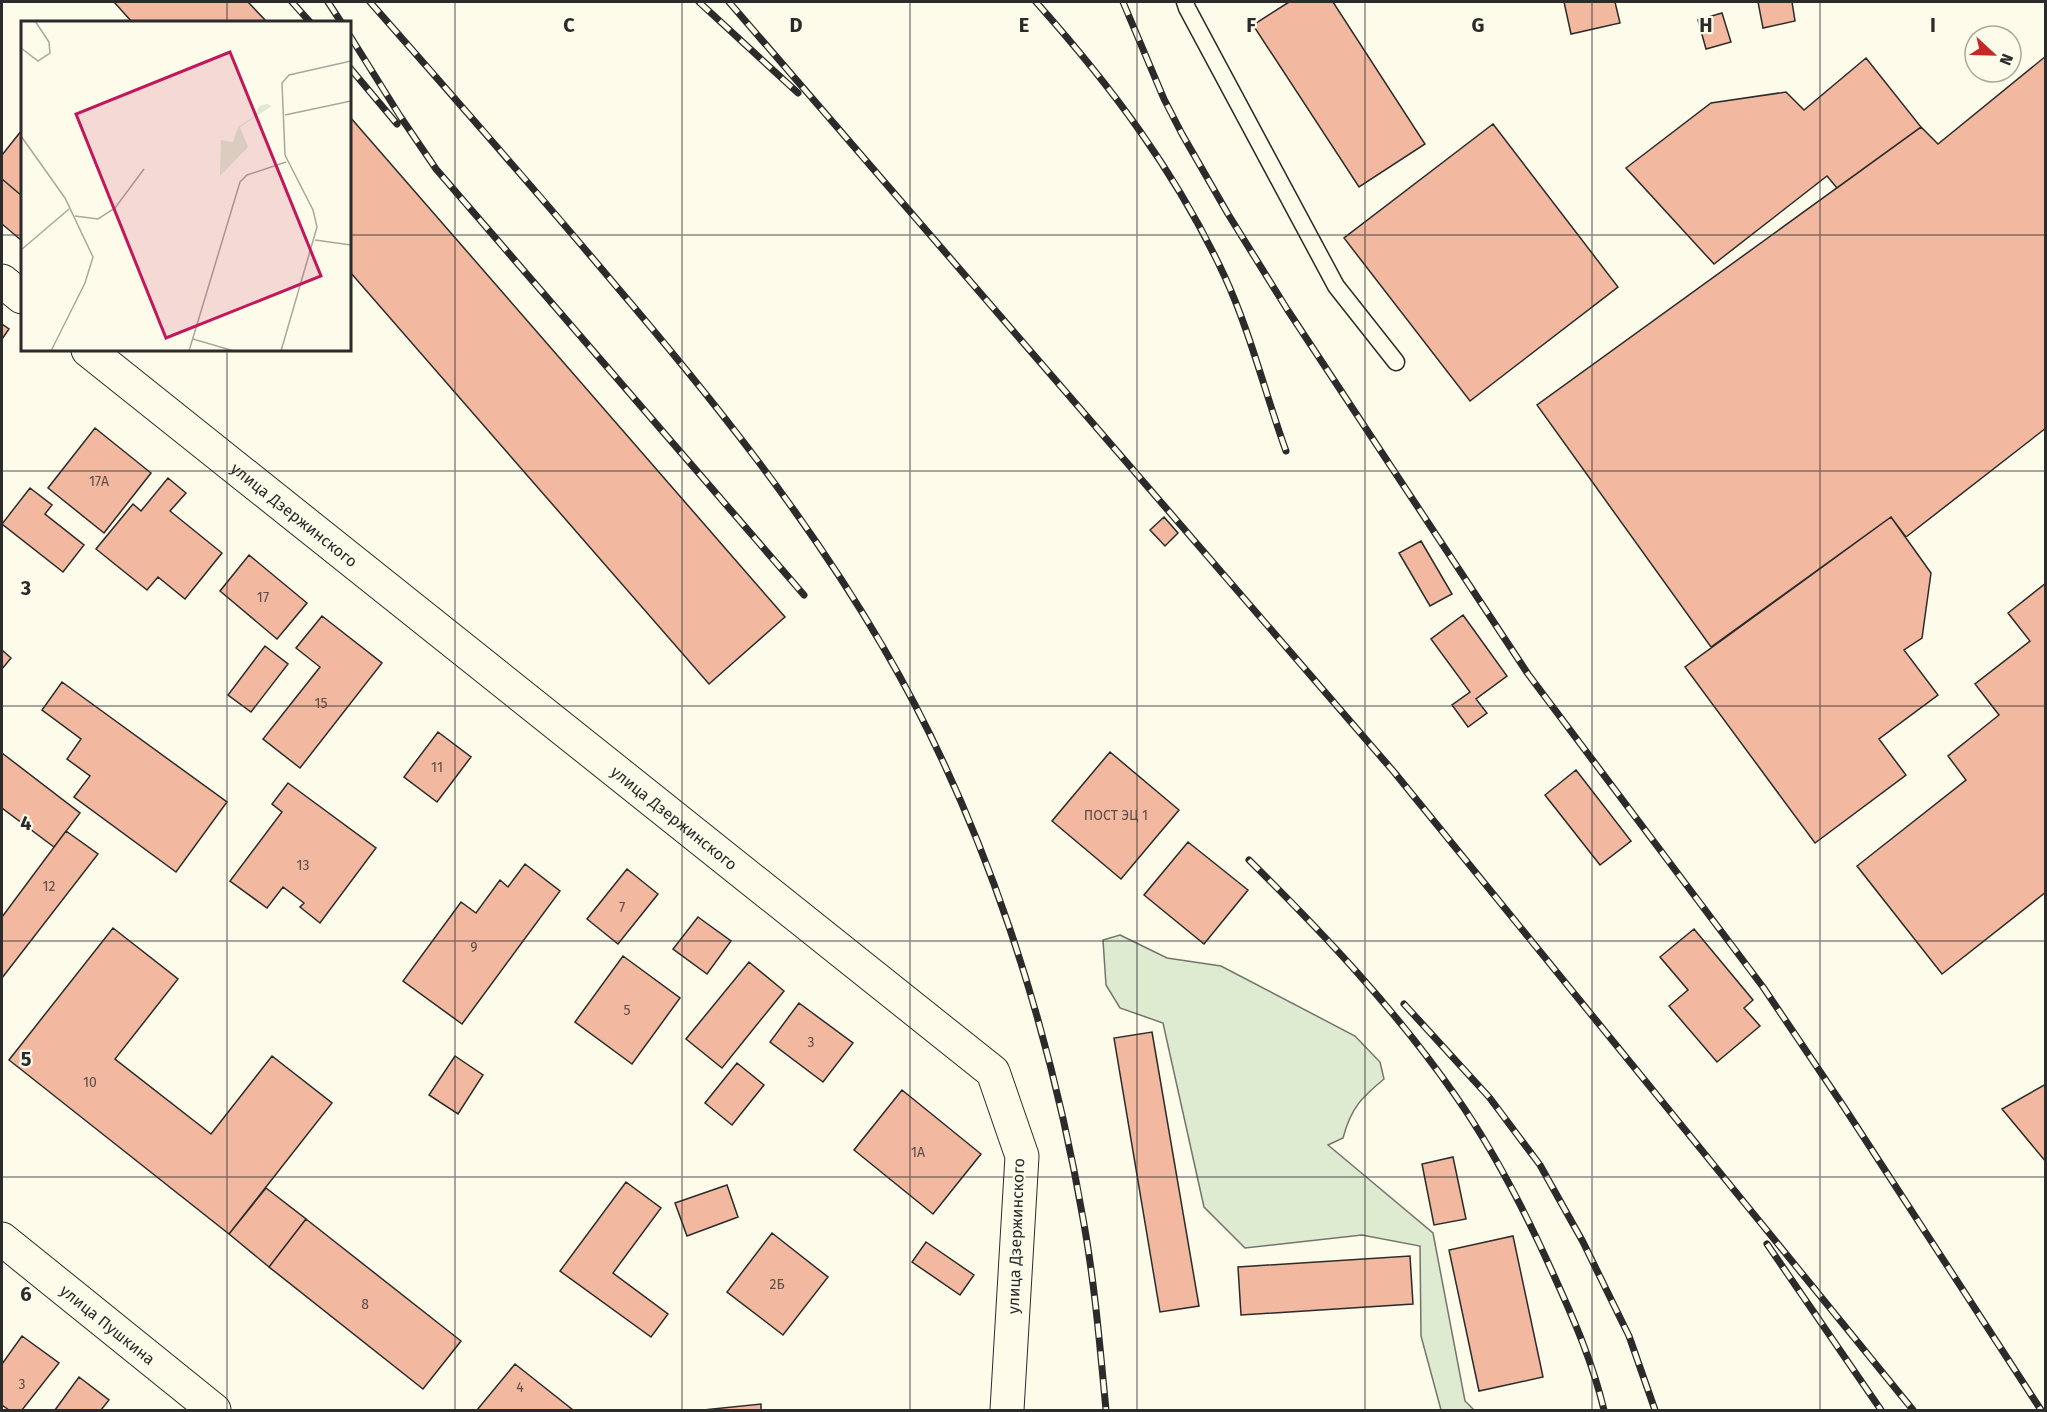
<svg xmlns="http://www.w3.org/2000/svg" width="2047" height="1412" font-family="'Fira Sans',sans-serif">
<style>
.green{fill:#deebd1;stroke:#74746e;stroke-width:1.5}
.building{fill:#f2b8a0;stroke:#2b2b2b;stroke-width:1.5}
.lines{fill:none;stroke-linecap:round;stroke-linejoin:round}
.service-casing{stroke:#2b2b2b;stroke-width:19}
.minor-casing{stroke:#2b2b2b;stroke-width:35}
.service{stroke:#fdfbea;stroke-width:16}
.minor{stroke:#fdfbea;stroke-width:33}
.rail-casing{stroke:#2b2b2b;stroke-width:7}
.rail{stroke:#fdfbea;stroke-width:4.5;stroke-dasharray:14;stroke-linecap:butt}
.grid{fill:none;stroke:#2b2b2b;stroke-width:1.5;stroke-opacity:0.55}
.labels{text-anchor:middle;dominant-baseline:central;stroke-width:4.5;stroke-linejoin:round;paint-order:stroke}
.number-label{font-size:14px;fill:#5d4e48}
.street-label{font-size:16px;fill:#2b2b2b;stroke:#fdfbea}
.inset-road{fill:none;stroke:#a9a89e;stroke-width:1.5}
.view{fill:#c2185b;fill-opacity:0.15;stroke:#c2185b;stroke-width:3}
.inset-edge{fill:none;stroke:#2b2b2b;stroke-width:3}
.grid-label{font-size:20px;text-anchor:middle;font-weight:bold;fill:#2b2b2b;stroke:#fdfbea;stroke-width:4.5;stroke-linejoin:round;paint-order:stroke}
</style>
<rect width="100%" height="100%" fill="#fdfbea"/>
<path class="green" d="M 1120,935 L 1167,958 L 1221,966 L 1355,1036 L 1380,1062 L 1384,1079 C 1361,1098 1351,1108 1343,1138 L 1328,1145 L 1433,1233 L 1465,1401 L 1474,1410 L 1441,1410 L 1421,1336 L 1420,1246 L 1362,1235 L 1245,1248 L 1204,1207 L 1163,1023 L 1120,1008 L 1106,985 L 1103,940 Z"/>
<path class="building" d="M 114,2 L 248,2 L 267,22 L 132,22 Z
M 1289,2 L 1333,2 L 1425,144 L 1359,187 L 1253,25 Z
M 1564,2 L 1615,2 L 1620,23 L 1571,34 Z
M 1758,2 L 1792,2 L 1795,21 L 1763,28 Z
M 1722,13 L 1731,42 L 1706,49 L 1698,20 Z
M 2046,56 L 2046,428 L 1906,537 L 1891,517 L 1711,647 L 1537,405 L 1921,127 L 1938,144 Z
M 1866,58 L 1921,127 L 1837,188 L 1827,176 L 1714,264 L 1626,168 L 1711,103 L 1786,92 L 1804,110 Z
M 350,117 L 785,617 L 709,684 L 350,272 Z
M 1493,124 L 1618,287 L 1470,401 L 1344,238 Z
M 22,130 L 22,196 L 2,179 L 2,155 Z
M 2,179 L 22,196 L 22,241 L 2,224 Z
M 2,324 L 9,329 L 2,339 Z
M 95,428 L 151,473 L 104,533 L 48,488 Z
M 168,478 L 186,493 L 170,511 L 222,553 L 185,599 L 158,577 L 147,590 L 96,549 L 133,504 L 141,511 Z
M 30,488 L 52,505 L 45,514 L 84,545 L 63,572 L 2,524 Z
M 1164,517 L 1178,533 L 1165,546 L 1150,530 Z
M 1891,517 L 1931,573 L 1922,638 L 1904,650 L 1938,695 L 1879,739 L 1906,775 L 1815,843 L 1685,667 Z
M 1421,541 L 1452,594 L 1430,606 L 1399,553 Z
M 249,555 L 307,603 L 277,639 L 220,591 Z
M 2046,583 L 2046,892 L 1942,974 L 1857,866 L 1966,780 L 1948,756 L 1999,715 L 1975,684 L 2030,641 L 2008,613 Z
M 1463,615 L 1507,676 L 1476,699 L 1487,713 L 1468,727 L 1452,705 L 1470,692 L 1431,639 Z
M 322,616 L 382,663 L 300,768 L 263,739 L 320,667 L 296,648 Z
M 265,646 L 288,664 L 251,712 L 228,695 Z
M 2,650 L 11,658 L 2,669 Z
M 62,682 L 227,802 L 176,872 L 74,797 L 90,776 L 67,759 L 81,739 L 42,710 Z
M 438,732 L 471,757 L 437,802 L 404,777 Z
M 1110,752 L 1179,810 L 1121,879 L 1052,821 Z
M 2,753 L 80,813 L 54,847 L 2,808 Z
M 1576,770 L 1631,841 L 1600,865 L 1545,795 Z
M 288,783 L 376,848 L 320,923 L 300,907 L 304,903 L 283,887 L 267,908 L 230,881 L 282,812 L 272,804 Z
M 66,831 L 98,854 L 2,978 L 2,917 Z
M 1188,842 L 1248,890 L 1204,944 L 1144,895 Z
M 525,864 L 560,891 L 462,1024 L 403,981 L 461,902 L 476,913 L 500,880 L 508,887 Z
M 627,869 L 658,894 L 618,944 L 587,919 Z
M 698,917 L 731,941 L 707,974 L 673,949 Z
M 113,928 L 178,979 L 115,1059 L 211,1134 L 272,1056 L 332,1103 L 229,1234 L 9,1060 Z
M 1694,929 L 1753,1000 L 1744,1008 L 1760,1026 L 1717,1062 L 1669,1006 L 1688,990 L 1660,957 Z
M 623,956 L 680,998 L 632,1064 L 575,1022 Z
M 749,962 L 784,991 L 722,1068 L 686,1039 Z
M 799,1003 L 853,1043 L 823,1082 L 770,1042 Z
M 1152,1032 L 1199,1306 L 1160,1312 L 1114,1038 Z
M 455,1056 L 483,1075 L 458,1114 L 429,1095 Z
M 737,1063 L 764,1085 L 732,1125 L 705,1103 Z
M 2046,1084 L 2046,1162 L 2002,1109 Z
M 902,1090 L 981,1154 L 933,1214 L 854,1150 Z
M 1453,1157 L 1466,1219 L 1434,1225 L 1422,1164 Z
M 626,1182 L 661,1208 L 613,1273 L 668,1314 L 651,1337 L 560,1271 Z
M 727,1185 L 738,1217 L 687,1236 L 675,1203 Z
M 266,1188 L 306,1219 L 269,1267 L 229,1234 Z
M 306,1219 L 461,1341 L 423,1389 L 269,1267 Z
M 772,1233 L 828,1277 L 783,1335 L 727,1292 Z
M 1513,1236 L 1543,1377 L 1479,1391 L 1449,1250 Z
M 926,1242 L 974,1275 L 960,1295 L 912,1262 Z
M 1410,1256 L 1413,1304 L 1241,1315 L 1238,1267 Z
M 22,1336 L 59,1363 L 22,1410 L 9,1410 L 2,1405 L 2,1364 Z
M 515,1364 L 573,1410 L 477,1410 Z
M 79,1377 L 109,1400 L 101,1410 L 55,1410 Z
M 761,1404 L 761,1410 L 703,1410 Z"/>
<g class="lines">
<defs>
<path id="service" d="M 1185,2 L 1187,8 L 1336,286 L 1396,362"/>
<g id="minor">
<path d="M 2,281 L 22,297"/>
<path id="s1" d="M 88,350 L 993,1072 L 1022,1156 L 1007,1410"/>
<path id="s2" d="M 2,1239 L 214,1410"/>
</g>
</defs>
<use href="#service" class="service-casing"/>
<use href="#minor" class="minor-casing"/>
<use href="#service" class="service"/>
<use href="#minor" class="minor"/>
<defs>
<path id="rail" d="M 292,2 L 310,22
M 328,2 L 341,22
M 370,2 C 451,94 532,186 611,280 C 710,396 806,515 883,647 C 985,821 1050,1026 1084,1224 C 1095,1286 1100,1348 1106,1410
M 699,2 L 798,93
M 729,2 L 1394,772 L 1913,1410
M 1036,2 C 1111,86 1176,172 1224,275 C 1250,331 1265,393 1286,451
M 1123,2 L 1164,99 L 1182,134 L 1228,214 L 1287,309 L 1528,674 L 1763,987 L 1844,1107 L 2041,1410
M 350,36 L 400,116 L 436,169 L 804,595
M 350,68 L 397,124
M 1249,860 C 1323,933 1395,1009 1455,1095 C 1495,1152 1527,1215 1555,1278 C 1575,1322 1593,1364 1604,1410
M 1404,1004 L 1489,1097 L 1540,1165 L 1583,1242 L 1629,1336 L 1655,1410
M 1767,1244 L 1881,1410"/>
</defs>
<use href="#rail" class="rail-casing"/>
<use href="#rail" class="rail"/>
</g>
<path class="grid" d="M 227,2 L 227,22M 455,2 L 455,1410M 682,2 L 682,1410M 910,2 L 910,1410M 1137,2 L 1137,1410M 1365,2 L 1365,1410M 1592,2 L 1592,1410M 1820,2 L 1820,1410M 2,235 L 22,235M 350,235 L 2046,235M 227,350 L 227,1410M 2,471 L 2046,471M 2,706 L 2046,706M 2,941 L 2046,941M 2,1177 L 2046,1177"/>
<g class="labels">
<g class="number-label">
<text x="99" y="481">17А</text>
<text x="263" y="597">17</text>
<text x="321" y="703">15</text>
<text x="437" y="767">11</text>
<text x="1116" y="815">ПОСТ ЭЦ 1</text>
<text x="303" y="865">13</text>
<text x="49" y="886">12</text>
<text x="622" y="907">7</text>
<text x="474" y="947">9</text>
<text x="627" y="1010">5</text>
<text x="811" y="1042">3</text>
<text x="90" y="1082">10</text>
<text x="918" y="1152">1А</text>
<text x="777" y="1284">2Б</text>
<text x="365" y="1304">8</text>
<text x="22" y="1384">3</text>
<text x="520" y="1387">4</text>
</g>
<g class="street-label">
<text stroke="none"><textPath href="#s1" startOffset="264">улица Дзержинского</textPath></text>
<text stroke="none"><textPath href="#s1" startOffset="750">улица Дзержинского</textPath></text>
<text transform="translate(1016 1236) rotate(-88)">улица Дзержинского</text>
<text stroke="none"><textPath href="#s2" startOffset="136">улица Пушкина</textPath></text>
</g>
</g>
<g transform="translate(21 21)">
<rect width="330" height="330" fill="#fdfbea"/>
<path d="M 246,83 L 251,85 L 219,106 L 227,126 L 199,155 L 200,119 L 212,121 L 217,106 L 234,95 L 238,85 Z" fill="#deebd1"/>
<path class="inset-road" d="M 0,27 L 17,40 L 29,32 L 28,21 L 14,0M 264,94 L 330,80M 0,115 L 44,177 L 72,236 L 64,262 L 30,330M 54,195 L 77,198 L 94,187 L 123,148M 294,219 L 330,224M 0,229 L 48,188M 172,318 L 213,330M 168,330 L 219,161 L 226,154 L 265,141M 260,330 L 296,206 L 292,189 L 264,134 L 261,62 L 268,54 L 330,40"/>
<path class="view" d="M 209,31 L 300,255 L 145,317 L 55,93 Z"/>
<rect width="330" height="330" class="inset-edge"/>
</g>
<g class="grid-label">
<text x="569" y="32">C</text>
<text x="796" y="32">D</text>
<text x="1024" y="32">E</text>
<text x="1251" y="32">F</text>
<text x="1478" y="32">G</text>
<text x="1706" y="32">H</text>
<text x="1933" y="32">I</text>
<text x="26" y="595">3</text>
<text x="26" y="830">4</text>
<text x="26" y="1066">5</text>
<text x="26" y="1301">6</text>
</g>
<rect width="2047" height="1412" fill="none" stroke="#2b2b2b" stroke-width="6"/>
<g transform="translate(1993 54) rotate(112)"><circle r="28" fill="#fdfbea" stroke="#a9a89e" stroke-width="1.5"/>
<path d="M0-4.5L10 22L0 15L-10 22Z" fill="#c62828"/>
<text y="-9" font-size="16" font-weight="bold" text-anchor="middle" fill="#2b2b2b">N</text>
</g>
</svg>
